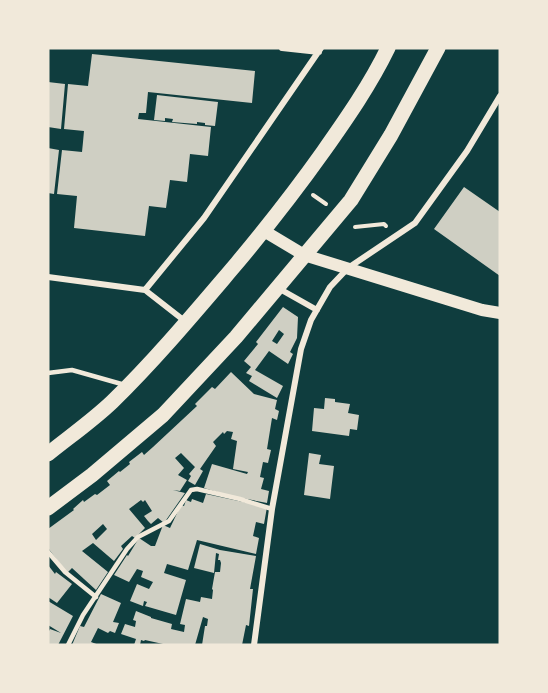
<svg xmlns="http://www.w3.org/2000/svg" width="548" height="693" font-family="Signika,sans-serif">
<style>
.building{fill:#cfcfc3;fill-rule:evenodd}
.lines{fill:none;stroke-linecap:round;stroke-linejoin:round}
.path{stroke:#f1e9da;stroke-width:4}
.service{stroke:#f1e9da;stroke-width:4.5}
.minor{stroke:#f1e9da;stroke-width:6}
.secondary{stroke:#f1e9da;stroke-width:12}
.primary{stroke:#f1e9da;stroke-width:15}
</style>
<rect width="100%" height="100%" fill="#0f3d3e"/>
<path class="building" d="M 92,54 L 255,71 L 252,103 L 148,92 L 146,113 L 139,113 L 138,119 L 211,127 L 208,156 L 190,154 L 187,182 L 170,180 L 166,208 L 149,206 L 145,236 L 74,228 L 77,196 L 57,194 L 62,150 L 82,152 L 83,142 L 84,131 L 64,129 L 68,84 L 88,86 Z
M 48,82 L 65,84 L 61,129 L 48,127 Z
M 157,95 L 218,102 L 215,126 L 205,125 L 205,123 L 197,122 L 197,124 L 172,122 L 173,119 L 165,118 L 165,121 L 154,120 Z
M 48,148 L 59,150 L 54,194 L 48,193 Z
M 464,187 L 500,212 L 500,276 L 434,229 Z
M 283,307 L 298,317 L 297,338 L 290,352 L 293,354 L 288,364 L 269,351 L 255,370 L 283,386 L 277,398 L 249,381 L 252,376 L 246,373 L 251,367 L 244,361 L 258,344 L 256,342 ZM 279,330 L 284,334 L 277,344 L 272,341 Z
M 231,372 L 254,394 L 277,400 L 275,409 L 279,411 L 277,420 L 272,418 L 267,449 L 271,450 L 268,463 L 263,462 L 260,477 L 264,478 L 261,489 L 269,491 L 267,503 L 227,495 L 204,488 L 212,464 L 247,474 L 248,472 L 233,469 L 237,441 L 231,439 L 233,432 L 227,431 L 224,434 L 223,432 L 213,442 L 216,446 L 200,469 L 203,471 L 195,485 L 188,481 L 191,476 L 189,474 L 195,467 L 181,453 L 175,458 L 184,468 L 178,475 L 187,480 L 180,491 L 173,490 L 185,493 L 164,523 L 158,518 L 151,524 L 148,521 L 144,516 L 152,511 L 145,500 L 143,502 L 141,500 L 129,509 L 145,528 L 135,538 L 132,536 L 121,546 L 123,549 L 114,561 L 93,543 L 82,551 L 108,572 L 96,590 L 72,568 L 67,573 L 48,548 L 48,529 L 74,510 L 73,509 L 83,500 L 84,502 L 95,494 L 97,495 L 110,485 L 107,481 L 119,471 L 120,472 L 130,464 L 129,462 L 142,452 L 144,455 L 153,447 L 197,406 L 195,404 L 212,387 L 215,389 ZM 103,524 L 107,529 L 96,540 L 92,534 Z
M 325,398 L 335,399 L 335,402 L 350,404 L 348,413 L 359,415 L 357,430 L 350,429 L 349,436 L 312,431 L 314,408 L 324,409 Z
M 309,453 L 321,455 L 319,464 L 334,466 L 330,499 L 304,495 Z
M 206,494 L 267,507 L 264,524 L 256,522 L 253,536 L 259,538 L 256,554 L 197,540 L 188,570 L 167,564 L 164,573 L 186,580 L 176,615 L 145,606 L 147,602 L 144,601 L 143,606 L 130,601 L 137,584 L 149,589 L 153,582 L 141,577 L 143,571 L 137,569 L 129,582 L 114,575 L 127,555 L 128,556 L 139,538 L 151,546 L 155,546 L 163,525 L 170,528 L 181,505 L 184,506 L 186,500 L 191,502 L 192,499 L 203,503 Z
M 200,544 L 220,550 L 256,556 L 250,589 L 253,589 L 249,626 L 246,625 L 242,645 L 202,645 L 205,626 L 207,626 L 208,619 L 203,617 L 195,645 L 163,645 L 163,644 L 145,640 L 144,641 L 141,640 L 140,645 L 134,645 L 136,639 L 121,634 L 125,624 L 135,627 L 136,621 L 133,620 L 136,611 L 151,617 L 151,618 L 172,624 L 171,629 L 184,632 L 185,625 L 180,624 L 186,599 L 200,602 L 201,597 L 212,599 L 213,590 L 212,589 L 215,572 L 220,572 L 221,563 L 220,560 L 218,560 L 219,554 L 216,553 L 214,573 L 194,568 Z
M 48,565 L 55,574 L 56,572 L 72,584 L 57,603 L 48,597 Z
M 101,594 L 121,603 L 113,622 L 119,623 L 115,633 L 110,631 L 108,633 L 98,628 L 91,642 L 99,645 L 72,645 L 80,626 L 84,627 Z
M 48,601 L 73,616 L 58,645 L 48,645 L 48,633 L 50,629 L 61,633 L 48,625 Z"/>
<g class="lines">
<path class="path" d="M 313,195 L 326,204
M 355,227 L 384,224 L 386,226"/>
<path class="service" d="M 48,373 L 72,370 L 125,385
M 48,552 L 65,572 L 96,597
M 68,645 L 83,615 L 127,549 L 138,537 L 169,521 L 191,490 L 197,489 L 240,499 L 272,509"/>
<path class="minor" d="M 282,48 L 319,52
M 48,277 L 145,290 L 186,322
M 278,288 L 317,310
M 145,290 L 204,218 L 321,48
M 254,645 L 272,509 L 301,349 L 311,320 L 330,287 L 348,268 L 415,223 L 467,151 L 500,96"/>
<path class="secondary" d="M 264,231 L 304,255 L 482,310 L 500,313"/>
<path class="primary" d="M 48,454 C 69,437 92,421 112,402 C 156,359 196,311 237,263 C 267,227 296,190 323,152 C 347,118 370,85 388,48
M 48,508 L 92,475 L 163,415 L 236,337 L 351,200 L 391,135 L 438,48"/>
</g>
<rect width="548" height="693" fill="none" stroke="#f1e9da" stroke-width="99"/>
</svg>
